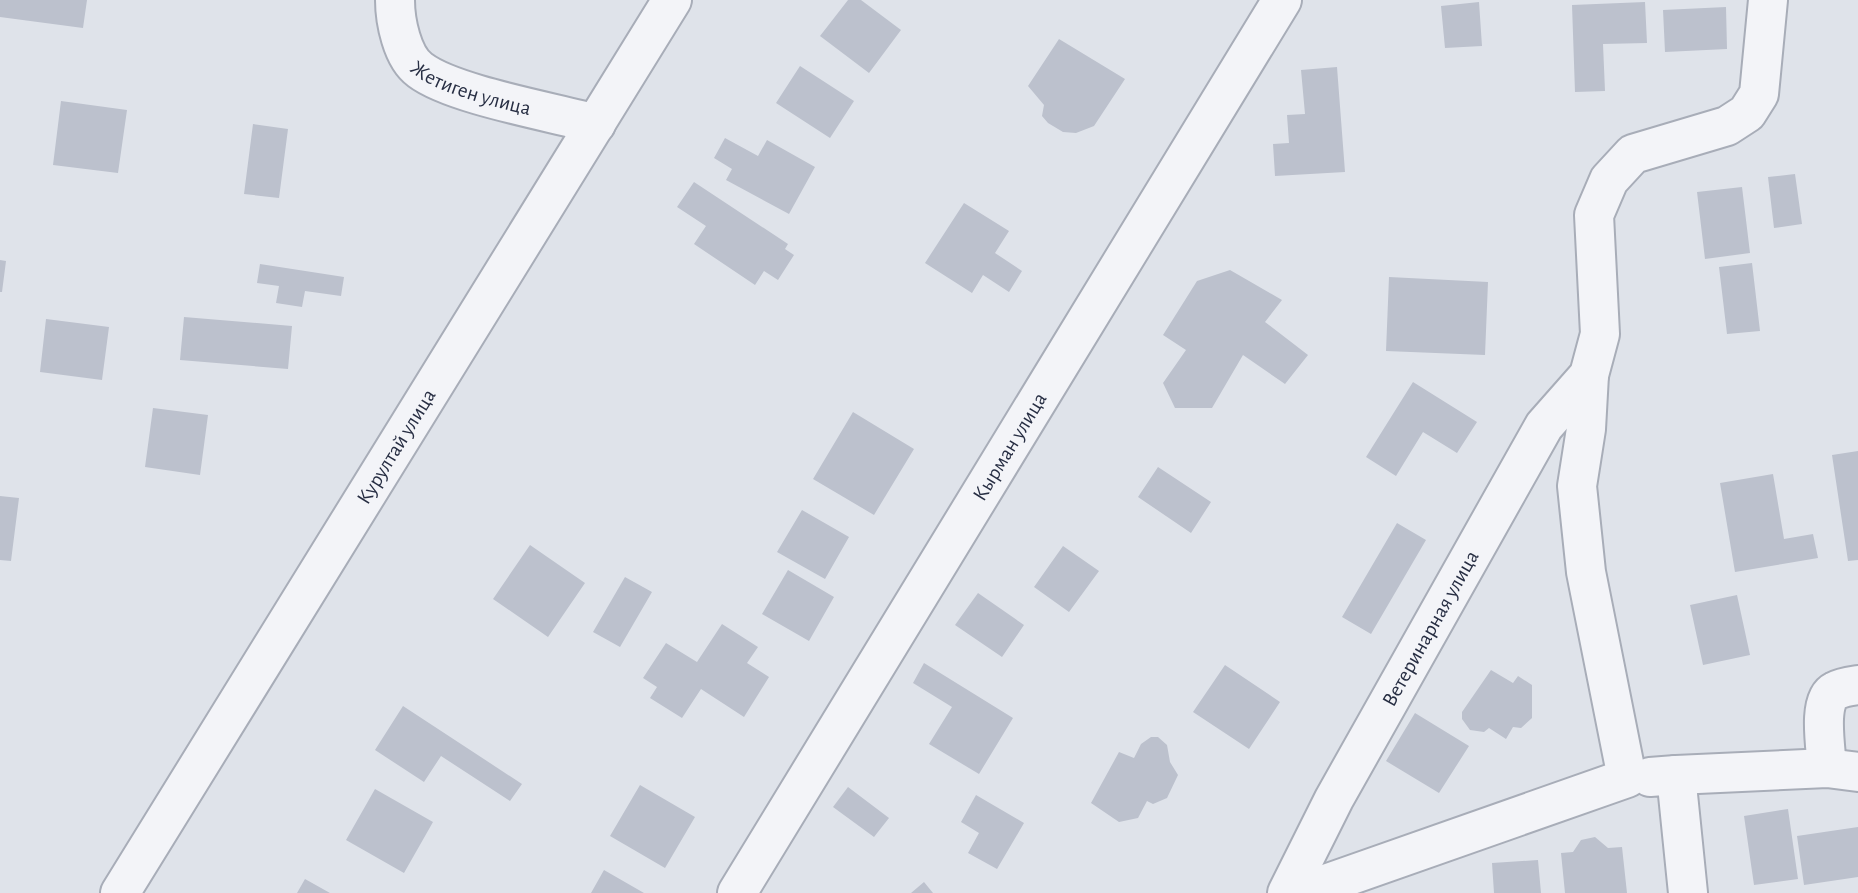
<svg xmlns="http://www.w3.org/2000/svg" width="1858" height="893" font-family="'Alegreya Sans',sans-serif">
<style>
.building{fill:#bcc1cd}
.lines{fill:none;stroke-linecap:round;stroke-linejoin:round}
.minor-casing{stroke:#a8adb8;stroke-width:42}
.minor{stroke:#f3f4f8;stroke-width:38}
.labels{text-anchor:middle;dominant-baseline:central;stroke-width:5;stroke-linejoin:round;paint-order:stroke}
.street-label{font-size:21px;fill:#272e43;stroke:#eff2f7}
</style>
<rect width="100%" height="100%" fill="#dfe3ea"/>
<path class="building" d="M 0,0 L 87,0 L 83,28 L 0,17 Z
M 848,0 L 861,0 L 901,30 L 869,73 L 820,36 Z
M 1479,2 L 1482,46 L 1445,48 L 1441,6 Z
M 1645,2 L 1647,43 L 1603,44 L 1605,91 L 1575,92 L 1572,5 Z
M 1726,7 L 1727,49 L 1665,52 L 1663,10 Z
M 1059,39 L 1125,79 L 1094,126 L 1076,133 L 1063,132 L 1048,123 L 1042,116 L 1044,105 L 1028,86 Z
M 800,66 L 854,101 L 830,138 L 776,103 Z
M 1337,67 L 1345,172 L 1275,176 L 1273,144 L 1289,143 L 1287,115 L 1305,114 L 1301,70 Z
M 61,101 L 127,110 L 118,173 L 53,165 Z
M 253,124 L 288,129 L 279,198 L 244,194 Z
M 725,138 L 758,156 L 767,140 L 815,167 L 789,214 L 726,180 L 732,169 L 714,158 Z
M 1795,174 L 1802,224 L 1774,228 L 1768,177 Z
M 694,182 L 788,244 L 785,249 L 794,255 L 778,280 L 764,271 L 755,285 L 694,244 L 706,226 L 677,207 Z
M 1742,187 L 1750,253 L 1705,259 L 1697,192 Z
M 964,203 L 1009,231 L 995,253 L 1022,271 L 1009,292 L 983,275 L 972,293 L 925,263 Z
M 0,260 L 6,261 L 2,292 L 0,292 Z
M 1752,263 L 1760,331 L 1727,334 L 1719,267 Z
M 260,264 L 344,277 L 341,296 L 305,291 L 302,307 L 276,303 L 279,286 L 257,283 Z
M 1230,270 L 1282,300 L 1265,322 L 1308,355 L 1285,384 L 1243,355 L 1212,408 L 1175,408 L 1163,383 L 1186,350 L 1163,335 L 1197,281 Z
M 1389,277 L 1488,282 L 1485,355 L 1386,351 Z
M 184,317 L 292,326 L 288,369 L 180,360 Z
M 46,319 L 109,327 L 102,380 L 40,372 Z
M 1413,382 L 1477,422 L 1457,453 L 1423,432 L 1396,476 L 1366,457 Z
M 153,408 L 208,415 L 200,475 L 145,467 Z
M 853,412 L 914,449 L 874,515 L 813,479 Z
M 1858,451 L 1858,560 L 1848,561 L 1832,455 Z
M 1158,467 L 1211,502 L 1191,533 L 1138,497 Z
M 1773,474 L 1784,539 L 1813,534 L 1818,558 L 1735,572 L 1720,483 Z
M 0,496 L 19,498 L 11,561 L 0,560 Z
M 802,510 L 849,537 L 825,579 L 777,552 Z
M 1397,523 L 1426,540 L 1371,634 L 1342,617 Z
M 530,545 L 585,583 L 548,637 L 493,599 Z
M 1063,546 L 1099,571 L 1069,612 L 1034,587 Z
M 788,570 L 834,597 L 809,641 L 762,614 Z
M 625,577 L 652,592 L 620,647 L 593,632 Z
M 978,593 L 1024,625 L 1002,657 L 955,625 Z
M 1737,595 L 1750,655 L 1703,665 L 1690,605 Z
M 722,624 L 758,647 L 747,663 L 769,677 L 744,717 L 701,689 L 682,718 L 650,698 L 657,687 L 643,678 L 666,643 L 697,662 Z
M 924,663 L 1013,718 L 979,774 L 929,744 L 952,707 L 913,683 Z
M 1225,665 L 1280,702 L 1249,749 L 1193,712 Z
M 1491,670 L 1513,683 L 1518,676 L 1532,685 L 1532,718 L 1521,728 L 1513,727 L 1506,739 L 1489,728 L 1484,732 L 1470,730 L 1462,719 L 1462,712 Z
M 403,706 L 522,784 L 510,801 L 441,756 L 424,782 L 375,750 Z
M 1415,713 L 1469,746 L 1439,793 L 1386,761 Z
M 1151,737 L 1158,737 L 1167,745 L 1170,762 L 1178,775 L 1167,798 L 1153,804 L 1147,801 L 1138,818 L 1119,822 L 1091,803 L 1119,752 L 1134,758 L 1141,744 Z
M 640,785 L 695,817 L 665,868 L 610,836 Z
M 848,787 L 889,818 L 874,837 L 833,807 Z
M 375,789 L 433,822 L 404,873 L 346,840 Z
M 976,795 L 1024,823 L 997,869 L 968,853 L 979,833 L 961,822 Z
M 1788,809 L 1798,879 L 1754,885 L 1744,816 Z
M 1858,827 L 1858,877 L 1804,885 L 1797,836 Z
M 1595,837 L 1608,848 L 1622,847 L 1627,893 L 1565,893 L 1561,853 L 1573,852 L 1581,840 Z
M 1538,860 L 1541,893 L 1494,893 L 1492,863 Z
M 604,870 L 644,893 L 591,893 Z
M 305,879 L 330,893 L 297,893 Z
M 924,882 L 933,893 L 911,893 Z"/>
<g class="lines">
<defs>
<g id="minor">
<path id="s1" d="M 395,0 C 395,21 402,57 420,70 C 453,95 553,112 596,124"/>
<path d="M 1827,768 C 1826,749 1817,700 1835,691 C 1842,687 1851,686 1858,685"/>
<path d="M 1676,775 L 1827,768 L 1858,772"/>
<path d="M 1650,777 L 1676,775 L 1688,893"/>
<path id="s2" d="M 120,893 L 672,0"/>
<path id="s3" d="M 737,893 L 1282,0"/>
<path id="s4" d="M 1287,893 L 1334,799 L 1544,426 L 1589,375 L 1600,334 L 1594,215 L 1609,180 L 1633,154 L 1727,126 L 1747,113 L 1759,94 L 1768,0"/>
<path d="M 1300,893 L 1627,778 L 1586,572 L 1577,486 L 1586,429 L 1589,375"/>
</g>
</defs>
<use href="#minor" class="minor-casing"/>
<use href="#minor" class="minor"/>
</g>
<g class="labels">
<g class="street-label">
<text stroke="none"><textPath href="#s1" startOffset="131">Жетиген улица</textPath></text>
<text stroke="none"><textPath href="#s3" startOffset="523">Кырман улица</textPath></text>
<text stroke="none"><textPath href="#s2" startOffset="525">Курултай улица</textPath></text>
<text stroke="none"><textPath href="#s4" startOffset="301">Ветеринарная улица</textPath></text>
</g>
</g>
</svg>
